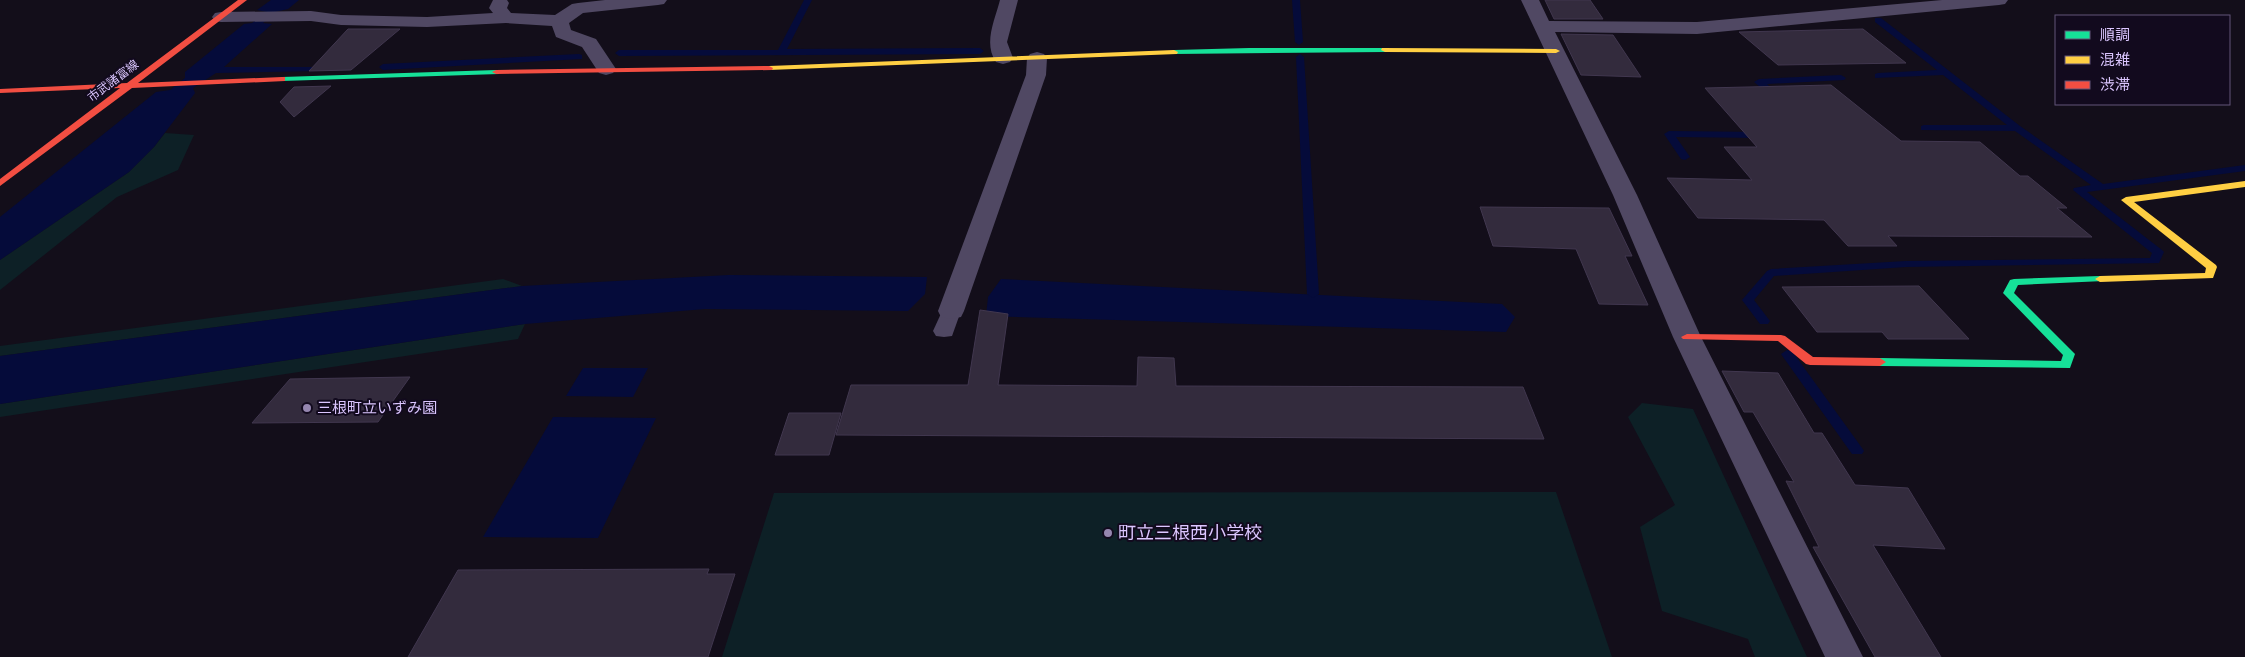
<svg xmlns="http://www.w3.org/2000/svg" width="2245" height="657" font-family="'Source Sans 3','Noto Sans JP',sans-serif">
<rect width="100%" height="100%" fill="#130e1a"/>
<path fill="#0d2026" d="M 165,133 L 194,135 L 178,170 L 117,197 L 0,290 L 0,260 L 129,172 L 154,147 Z
M 503,279 L 522,286 L 0,356 L 0,346 Z
M 525,324 L 518,339 L 0,417 L 0,404 Z
M 1642,403 L 1693,409 L 1807,657 L 1755,657 L 1748,639 L 1662,611 L 1640,527 L 1675,505 L 1628,417 Z
M 1556,492 L 1612,657 L 722,657 L 774,493 Z"/>
<path fill="#050b3a" d="M 271,0 L 299,0 L 288,9 L 275,12 L 263,23 L 272,24 L 224,67 L 322,67 L 320,71 L 216,73 L 193,88 L 195,93 L 154,147 L 129,172 L 0,260 L 0,217 L 156,92 L 170,90 L 185,78 L 185,72 L 244,24 L 252,23 L 267,12 L 257,10 Z
M 729,275 L 927,277 L 925,294 L 908,311 L 705,309 L 525,324 L 0,404 L 0,356 L 522,286 Z
M 1001,279 L 1502,304 L 1515,317 L 1506,332 L 986,316 L 988,297 Z
M 583,368 L 648,368 L 633,397 L 566,396 Z
M 553,417 L 656,418 L 598,538 L 483,537 Z"/>
<g fill="none" stroke-linecap="round" stroke-linejoin="round">
<path fill="#050b3a" fill-rule="evenodd" d="M 804,0 L 812,0 L 787,49 L 980,48 L 984,51 L 980,54 L 619,56 L 615,53 L 619,50 L 778,50 Z
M 1292,0 L 1300,0 L 1303,42 L 1299,45 L 1295,42 Z
M 1875,18 L 1881,18 L 2020,126 L 2103,184 L 2245,165 L 2245,171 L 2087,192 L 2162,250 L 2164,252 L 2159,263 L 1906,267 L 1774,276 L 1754,300 L 1770,321 L 1768,324 L 1760,324 L 1742,300 L 1767,271 L 1771,269 L 1906,261 L 2150,258 L 2152,253 L 2073,190 L 2074,188 L 2091,185 L 2015,131 L 1921,130 L 1921,126 L 1924,125 L 2007,125 L 1943,75 L 1875,78 L 1875,74 L 1878,73 L 1937,70 L 1875,22 Z
M 579,54 L 582,55 L 582,59 L 383,70 L 379,67 L 383,64 Z
M 1300,54 L 1304,57 L 1319,294 L 1313,298 L 1307,294 L 1296,57 Z
M 1841,75 L 1846,78 L 1844,80 L 1767,84 L 1781,97 L 1776,100 L 1754,82 L 1759,79 Z
M 1669,131 L 1763,132 L 1768,135 L 1763,138 L 1676,137 L 1690,157 L 1685,160 L 1681,159 L 1664,134 Z
M 1787,350 L 1792,351 L 1862,448 L 1864,451 L 1862,454 L 1852,454 L 1781,354 Z"/>
</g>
<path fill="#332b3d" stroke="#41374f" d="M 1545,0 L 1590,0 L 1603,19 L 1554,19 Z
M 348,29 L 400,29 L 351,70 L 309,71 Z
M 1863,29 L 1906,63 L 1778,65 L 1739,32 Z
M 1561,34 L 1613,35 L 1641,77 L 1581,75 Z
M 1831,85 L 1901,141 L 1980,142 L 2020,176 L 2028,176 L 2067,208 L 2057,208 L 2092,237 L 1888,236 L 1897,246 L 1848,246 L 1824,220 L 1698,218 L 1667,178 L 1752,180 L 1724,147 L 1757,147 L 1705,88 Z
M 331,86 L 294,117 L 280,102 L 294,87 Z
M 1480,207 L 1609,208 L 1632,256 L 1625,256 L 1648,305 L 1599,304 L 1576,249 L 1493,246 Z
M 1919,286 L 1969,339 L 1888,339 L 1882,332 L 1817,332 L 1782,287 Z
M 980,310 L 1008,314 L 998,385 L 1137,386 L 1138,357 L 1174,358 L 1176,386 L 1523,387 L 1544,439 L 836,435 L 851,385 L 968,385 Z
M 1722,371 L 1778,373 L 1814,433 L 1822,433 L 1855,485 L 1908,488 L 1945,549 L 1873,545 L 1941,657 L 1875,657 L 1813,547 L 1819,547 L 1786,481 L 1794,482 L 1753,412 L 1744,412 Z
M 410,377 L 378,422 L 252,423 L 290,379 Z
M 789,413 L 841,413 L 829,455 L 775,455 Z
M 709,569 L 707,574 L 735,574 L 708,657 L 408,657 L 458,570 Z"/>
<g fill="none" stroke-linecap="round" stroke-linejoin="round">
<path fill="#504863" fill-rule="evenodd" d="M 951,305 L 958,307 L 961,311 L 952,336 L 944,337 L 936,336 L 933,331 L 944,307 Z"/>
<path fill="#504863" fill-rule="evenodd" d="M 493,0 L 507,0 L 509,3 L 507,8 L 511,13 L 555,15 L 572,4 L 578,3 L 605,0 L 667,0 L 664,4 L 658,5 L 583,13 L 569,23 L 571,30 L 596,39 L 616,69 L 613,73 L 606,75 L 599,73 L 582,47 L 556,37 L 552,26 L 506,23 L 427,27 L 341,25 L 311,21 L 221,22 L 215,21 L 212,17 L 215,13 L 221,12 L 311,11 L 341,15 L 427,17 L 493,13 L 489,8 Z
M 1000,0 L 1018,0 L 1007,42 L 1013,58 L 1010,62 L 1003,64 L 996,62 C 983,43 995,20 1000,0 Z
M 1521,0 L 1539,0 L 1549,21 L 1697,22 L 1942,0 L 2008,0 L 2005,4 L 1999,5 L 1697,34 L 1555,32 L 1637,195 L 1701,337 L 1863,657 L 1825,657 L 1673,337 L 1613,195 Z
M 1037,52 L 1044,54 L 1047,58 L 1046,75 L 964,311 L 961,317 L 951,319 L 941,317 L 938,311 L 1026,75 L 1027,58 L 1030,54 Z"/>
<path fill="#16e098" fill-rule="evenodd" d="M 1249,48 L 1385,48 L 1389,50 L 1385,52 L 1174,54 L 1170,52 L 1174,50 Z
M 496,70 L 499,70 L 499,74 L 282,81 L 278,79 L 282,77 Z
M 2100,276 L 2105,279 L 2104,281 L 2018,285 L 2014,293 L 2075,354 L 2070,368 L 1880,366 L 1874,362 L 1880,358 L 2061,361 L 2063,355 L 2003,293 L 2010,280 L 2014,279 Z"/>
<path fill="#ffcf43" fill-rule="evenodd" d="M 1382,48 L 1556,49 L 1560,51 L 1556,53 L 1385,52 L 1381,50 Z
M 1174,50 L 1178,52 L 1177,54 L 769,70 L 765,68 L 769,66 Z
M 2245,181 L 2245,187 L 2134,202 L 2216,265 L 2217,267 L 2213,278 L 2100,282 L 2095,279 L 2100,276 L 2205,273 L 2206,268 L 2121,200 L 2126,197 Z"/>
<path fill="#f24e42" fill-rule="evenodd" d="M 238,0 L 247,0 L 138,83 L 282,77 L 285,77 L 285,81 L 132,88 L 0,186 L 0,179 L 120,88 L 0,93 L 0,89 L 127,83 Z
M 769,66 L 773,68 L 772,70 L 496,74 L 492,72 L 496,70 Z
M 1687,334 L 1781,335 L 1785,336 L 1813,357 L 1880,358 L 1886,362 L 1880,366 L 1810,365 L 1806,364 L 1778,341 L 1683,339 L 1681,337 Z"/>
</g>
<g fill="#9586af" stroke="#120a1e" stroke-width="2">
<circle cx="307" cy="408" r="5"/>
<circle cx="1108" cy="533" r="5"/>
</g>
<g text-anchor="middle" stroke-width="4" stroke-linejoin="round" paint-order="stroke">
<g font-size="12" fill="#dbc6ff" stroke="#120a1e">
<text transform="translate(113 81) rotate(-37)" y="4">市武諸富線</text>
</g>
<g font-size="15" fill="#dbc6ff" stroke="#120a1e" text-anchor="start">
<text x="317" y="413">三根町立いずみ園</text>
</g>
<g font-size="18" fill="#dbc6ff" stroke="#120a1e" text-anchor="start">
<text x="1118" y="539">町立三根西小学校</text>
</g>
</g>
<rect x="2055" y="15" width="175" height="90" fill="#120a1e" stroke="#625578"/>
<rect x="2065" y="31" width="25" height="8" fill="#16e098" stroke="#625578"/>
<text x="2100" y="40" font-size="15" fill="#dbc6ff">順調</text>
<rect x="2065" y="56" width="25" height="8" fill="#ffcf43" stroke="#625578"/>
<text x="2100" y="65" font-size="15" fill="#dbc6ff">混雑</text>
<rect x="2065" y="81" width="25" height="8" fill="#f24e42" stroke="#625578"/>
<text x="2100" y="90" font-size="15" fill="#dbc6ff">渋滞</text>
</svg>
